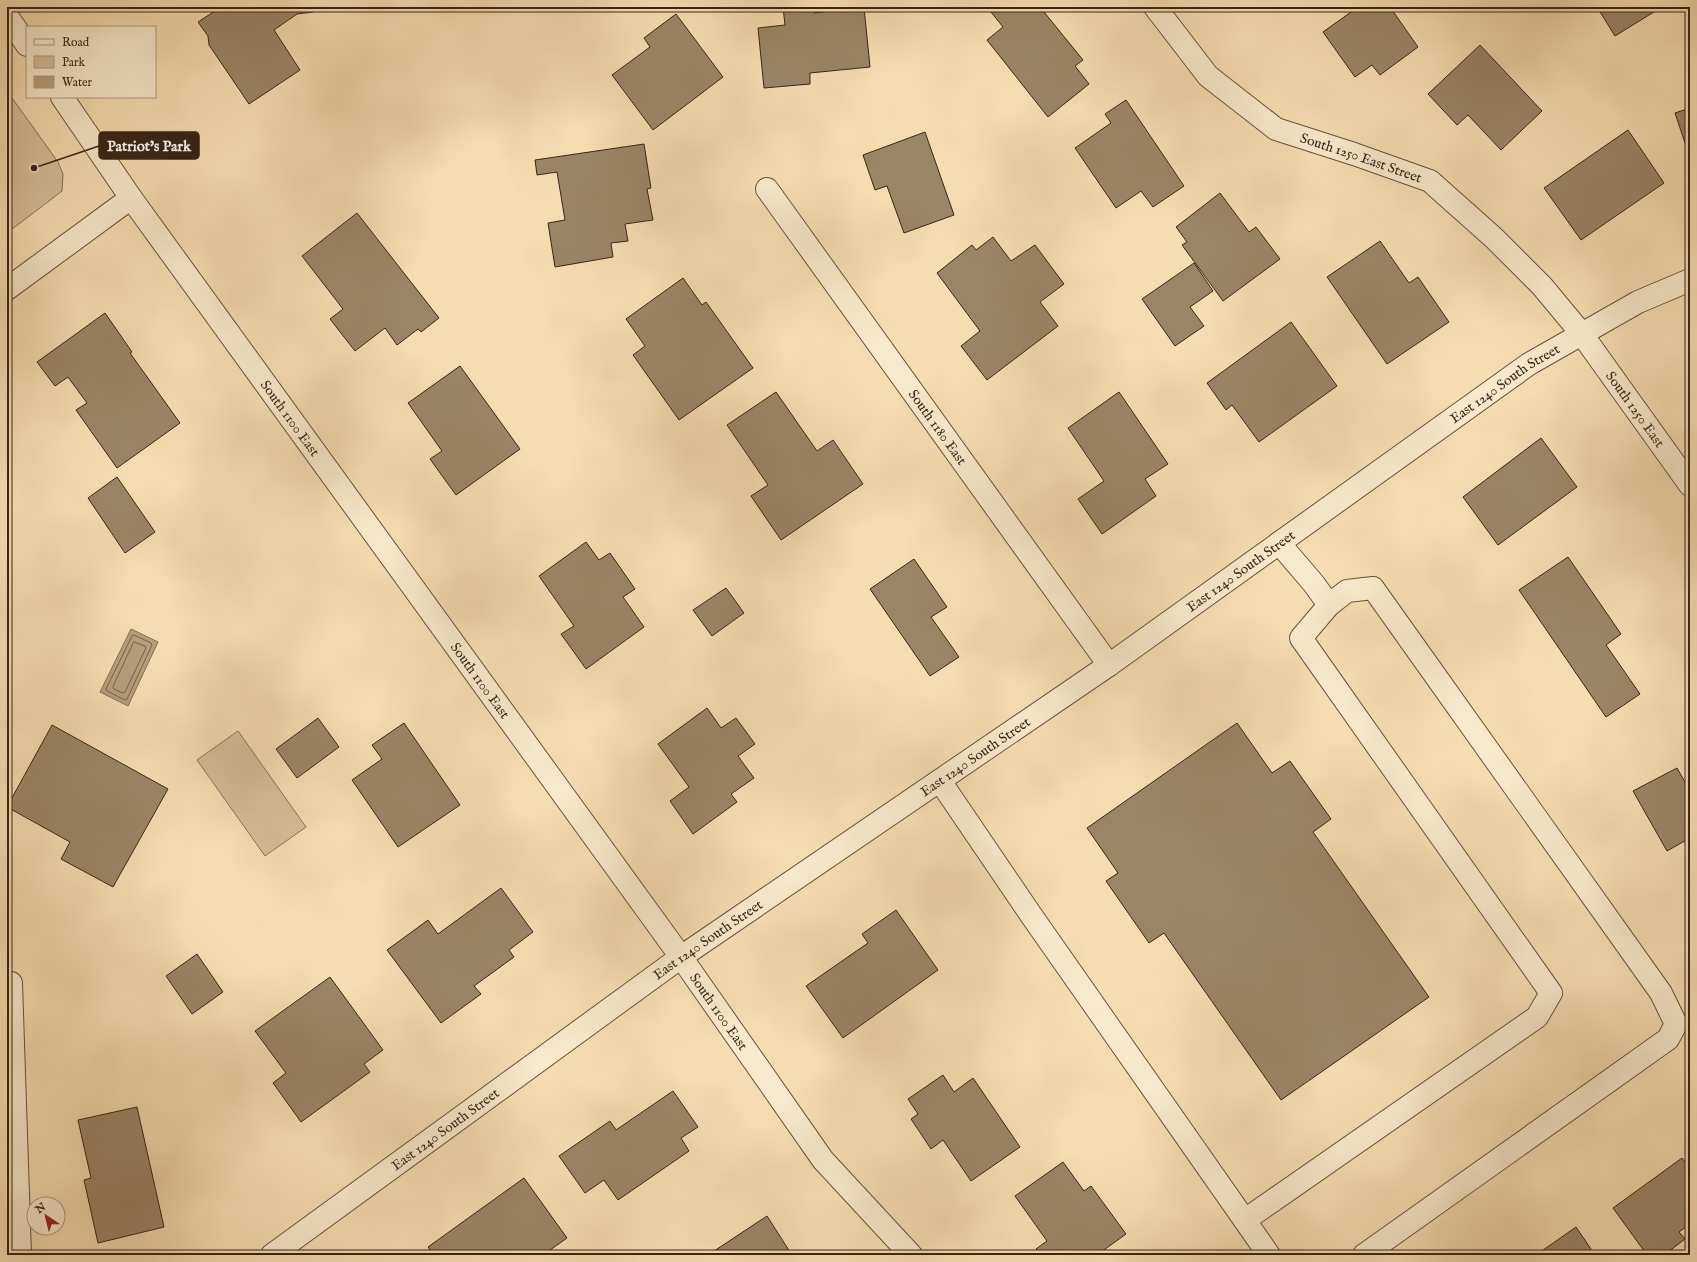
<svg xmlns="http://www.w3.org/2000/svg" width="1697" height="1262" font-family="'IM FELL English',serif">
<rect width="100%" height="100%" fill="#f6ddb1"/>
<filter id="stains"><feTurbulence type="fractalNoise" baseFrequency=".005" numOctaves="4"/><feColorMatrix values="0 0 0 0 .2 0 0 0 0 .09 0 0 0 0 .02 0 0 0 .5 -.17"/></filter>
<radialGradient id="worn" r=".72"><stop offset=".6" stop-color="#630" stop-opacity="0"/><stop offset="1" stop-color="#630" stop-opacity=".3"/></radialGradient>
<path fill="#d6be97" stroke="#877257" d="M 7,91 L 58,162 L 63,174 L 62,191 L 7,233 Z
M 238,731 L 306,827 L 265,856 L 197,760 Z"/>
<path fill="#b59e7d" stroke="#836e54" d="M 131,629 L 158,642 L 128,706 L 100,692 Z"/>
<g fill="none" stroke-linecap="round" stroke-linejoin="round">
<path stroke="#76624a" stroke-width="1" d="M 134,635 L 151,643 L 152,645 L 127,699 L 125,700 L 107,691 L 106,689 L 132,636 Z
M 134,642 L 145,646 L 146,648 L 125,692 L 122,693 L 114,689 L 113,687 Z"/>
</g>
<path fill="#9b8567" stroke="#382517" d="M 221,7 L 312,7 L 313,12 L 297,14 L 274,30 L 300,70 L 249,104 L 209,45 L 208,36 L 198,22 Z
M 783,7 L 813,7 L 814,13 L 830,11 L 830,7 L 864,7 L 870,67 L 810,73 L 810,84 L 764,88 L 758,28 L 785,25 Z
M 998,7 L 1040,7 L 1083,60 L 1075,66 L 1089,84 L 1048,117 L 987,40 L 1003,27 L 991,12 Z
M 1358,7 L 1390,7 L 1418,47 L 1380,75 L 1372,65 L 1355,77 L 1323,32 Z
M 1597,7 L 1662,7 L 1615,36 Z
M 676,14 L 723,77 L 653,130 L 612,75 L 650,47 L 644,38 Z
M 1480,45 L 1542,111 L 1501,150 L 1468,115 L 1457,125 L 1428,94 Z
M 1126,100 L 1184,186 L 1153,207 L 1141,191 L 1116,208 L 1075,148 L 1111,123 L 1105,114 Z
M 1690,108 L 1690,158 L 1675,113 Z
M 1628,130 L 1664,183 L 1581,240 L 1544,188 Z
M 925,132 L 954,215 L 904,233 L 887,186 L 875,190 L 863,155 Z
M 644,144 L 651,188 L 647,189 L 653,220 L 625,224 L 628,241 L 611,243 L 613,257 L 555,267 L 548,223 L 565,220 L 557,172 L 537,175 L 535,160 Z
M 1220,193 L 1249,232 L 1256,227 L 1280,259 L 1223,301 L 1182,245 L 1187,242 L 1176,227 Z
M 357,213 L 439,318 L 421,332 L 418,329 L 397,345 L 385,328 L 355,351 L 330,319 L 343,309 L 302,256 Z
M 993,237 L 1011,261 L 1035,245 L 1064,284 L 1040,302 L 1058,326 L 987,380 L 961,346 L 980,331 L 937,273 L 972,245 L 976,250 Z
M 1380,241 L 1409,283 L 1418,277 L 1449,322 L 1387,364 L 1327,277 Z
M 1194,263 L 1213,291 L 1190,307 L 1204,326 L 1175,346 L 1142,299 Z
M 683,278 L 702,305 L 706,302 L 753,368 L 679,420 L 633,355 L 645,346 L 626,319 Z
M 105,313 L 132,352 L 130,353 L 180,423 L 117,468 L 76,410 L 87,403 L 68,377 L 55,386 L 37,362 Z
M 1291,322 L 1337,386 L 1259,442 L 1232,405 L 1226,410 L 1207,383 Z
M 460,366 L 520,449 L 456,495 L 430,459 L 442,451 L 408,403 Z
M 776,392 L 817,451 L 833,440 L 863,484 L 781,540 L 751,496 L 768,485 L 727,425 Z
M 1119,392 L 1168,464 L 1145,479 L 1156,496 L 1102,534 L 1078,499 L 1104,481 L 1068,428 Z
M 1541,438 L 1577,487 L 1498,545 L 1463,497 Z
M 117,477 L 155,532 L 125,553 L 88,498 Z
M 586,542 L 599,560 L 610,553 L 635,589 L 623,597 L 644,627 L 586,669 L 561,634 L 574,626 L 539,576 Z
M 1568,557 L 1621,634 L 1606,645 L 1640,694 L 1606,717 L 1519,590 Z
M 914,559 L 947,607 L 931,617 L 959,657 L 930,676 L 870,589 Z
M 726,588 L 744,613 L 712,636 L 693,610 Z
M 707,708 L 721,728 L 736,718 L 755,744 L 738,756 L 754,778 L 731,794 L 737,802 L 693,834 L 670,801 L 689,787 L 658,744 Z
M 318,718 L 339,747 L 297,778 L 276,749 Z
M 404,723 L 460,805 L 398,847 L 352,780 L 382,759 L 372,745 Z
M 1237,723 L 1272,773 L 1290,761 L 1331,819 L 1313,832 L 1429,997 L 1281,1100 L 1164,933 L 1149,943 L 1106,881 L 1118,873 L 1087,828 Z
M 52,725 L 168,789 L 113,887 L 61,859 L 70,842 L 7,807 Z
M 1677,768 L 1685,782 L 1690,779 L 1690,838 L 1667,851 L 1633,791 Z
M 501,888 L 533,932 L 509,950 L 514,957 L 474,986 L 481,994 L 441,1023 L 387,950 L 428,920 L 438,934 Z
M 896,910 L 938,970 L 843,1038 L 806,986 L 868,943 L 862,934 Z
M 197,954 L 223,992 L 192,1014 L 166,976 Z
M 330,977 L 383,1050 L 364,1064 L 370,1072 L 301,1122 L 273,1083 L 286,1073 L 255,1031 Z
M 943,1075 L 954,1092 L 973,1078 L 1020,1147 L 971,1181 L 943,1140 L 931,1149 L 911,1119 L 918,1114 L 908,1099 Z
M 673,1091 L 698,1127 L 681,1138 L 689,1151 L 618,1200 L 604,1180 L 585,1193 L 559,1156 L 610,1121 L 616,1130 Z
M 137,1107 L 164,1227 L 98,1243 L 84,1180 L 91,1178 L 78,1120 Z
M 1682,1158 L 1690,1169 L 1690,1224 L 1679,1232 L 1685,1239 L 1664,1255 L 1647,1255 L 1613,1208 Z
M 1063,1162 L 1084,1191 L 1091,1186 L 1126,1234 L 1097,1255 L 1040,1255 L 1036,1249 L 1047,1241 L 1015,1196 Z
M 524,1178 L 567,1238 L 543,1255 L 434,1255 L 428,1247 Z
M 767,1216 L 792,1255 L 708,1255 Z
M 1576,1227 L 1595,1255 L 1536,1255 Z"/>
<g fill="none" stroke-linecap="round" stroke-linejoin="round">
<g stroke="#68533e" stroke-width="24">
<g id="minor">
<path id="s1" d="M 1155,7 L 1208,76 L 1276,129 L 1354,154 L 1430,181 L 1494,238 L 1542,286 L 1581,333 L 1690,485"/>
<path d="M 7,16 L 27,45"/>
<path id="s2" d="M 62,97 L 131,198 L 681,957 L 823,1160 L 911,1255"/>
<path id="s3" d="M 767,189 L 1109,665"/>
<path d="M 7,289 L 131,198"/>
<path d="M 1279,543 L 1314,584 L 1329,605 L 1347,591 L 1373,588 L 1661,993 L 1676,1024 L 1668,1039 L 1364,1255"/>
<path d="M 940,781 L 1031,915 L 1269,1255"/>
<path d="M 11,983 L 20,1255"/>
<path d="M 1245,1220 L 1537,1017 L 1551,993 L 1301,638 L 1329,605"/>
<path id="s4" d="M 272,1255 L 681,957 L 1109,665 L 1529,364 L 1638,302 L 1690,280"/>
</g>
</g>
<use href="#minor" stroke="#f9e9cc" stroke-width="22"/>
</g>
<g text-anchor="middle" stroke-width="3" stroke-linejoin="round" paint-order="stroke">
<g font-size="14" fill="#382517" stroke="#f9e9cc">
<text dy="5" stroke="none"><textPath href="#s1" startOffset="263">South 1250 East Street</textPath></text>
<text dy="5" stroke="none"><textPath href="#s4" startOffset="1510">East 1240 South Street</textPath></text>
<text dy="5" stroke="none"><textPath href="#s1" startOffset="644">South 1250 East</textPath></text>
<text dy="5" stroke="none"><textPath href="#s2" startOffset="394">South 1100 East</textPath></text>
<text dy="5" stroke="none"><textPath href="#s3" startOffset="293">South 1180 East</textPath></text>
<text dy="5" stroke="none"><textPath href="#s4" startOffset="1186">East 1240 South Street</textPath></text>
<text dy="5" stroke="none"><textPath href="#s2" startOffset="718">South 1100 East</textPath></text>
<text dy="5" stroke="none"><textPath href="#s4" startOffset="862">East 1240 South Street</textPath></text>
<text dy="5" stroke="none"><textPath href="#s4" startOffset="538">East 1240 South Street</textPath></text>
<text dy="5" stroke="none"><textPath href="#s2" startOffset="1126">South 1100 East</textPath></text>
<text dy="5" stroke="none"><textPath href="#s4" startOffset="214">East 1240 South Street</textPath></text>
</g>
</g>
<path fill="none" stroke="#382517" stroke-width="1.5" d="M34 168L99 146"/>
<circle fill="#382517" stroke="#f9e9cc" stroke-width="1.5" cx="34" cy="168" r="4"/>
<rect fill="#382517" stroke="#382517" stroke-width="1.5" x="99" y="132" width="100" height="27" rx="4"/>
<g font-size="15" text-anchor="middle" font-weight="bold" fill="#fff">
<text x="149" y="151">Patriot's Park</text>
</g>
<rect width="1697" height="1262" fill="none" stroke="#f6ddb1" stroke-width="24"/>
<rect x="8" y="8" width="1681" height="1246" fill="none" stroke="#382517" stroke-width="2"/>
<rect x="12" y="12" width="1673" height="1238" fill="none" stroke="#382517"/>
<rect x="26" y="26" width="130" height="72" fill="#f9e9cc" stroke="#ac9b84"/>
<rect x="34" y="39" width="20" height="6" fill="#f9e9cc" stroke="#ac9b84"/>
<text x="62" y="46" font-size="12" fill="#382517">Road</text>
<rect x="34" y="56" width="20" height="12" fill="#d6be97" stroke="#ac9b84"/>
<text x="62" y="66" font-size="12" fill="#382517">Park</text>
<rect x="34" y="76" width="20" height="12" fill="#b59e7d" stroke="#ac9b84"/>
<text x="62" y="86" font-size="12" fill="#382517">Water</text>
<g transform="translate(46 1216) rotate(325)"><circle r="19" fill="#f9e9cc" stroke="#ac9b84"/>
<path d="M0-3L7 15L0 10L-7 15Z" fill="#8f2418"/>
<text y="-6" font-size="11" font-weight="bold" text-anchor="middle" fill="#382517">N</text>
</g>
<rect width="100%" height="100%" filter="url(#stains)"/>
<rect width="100%" height="100%" fill="url(#worn)"/>
</svg>
